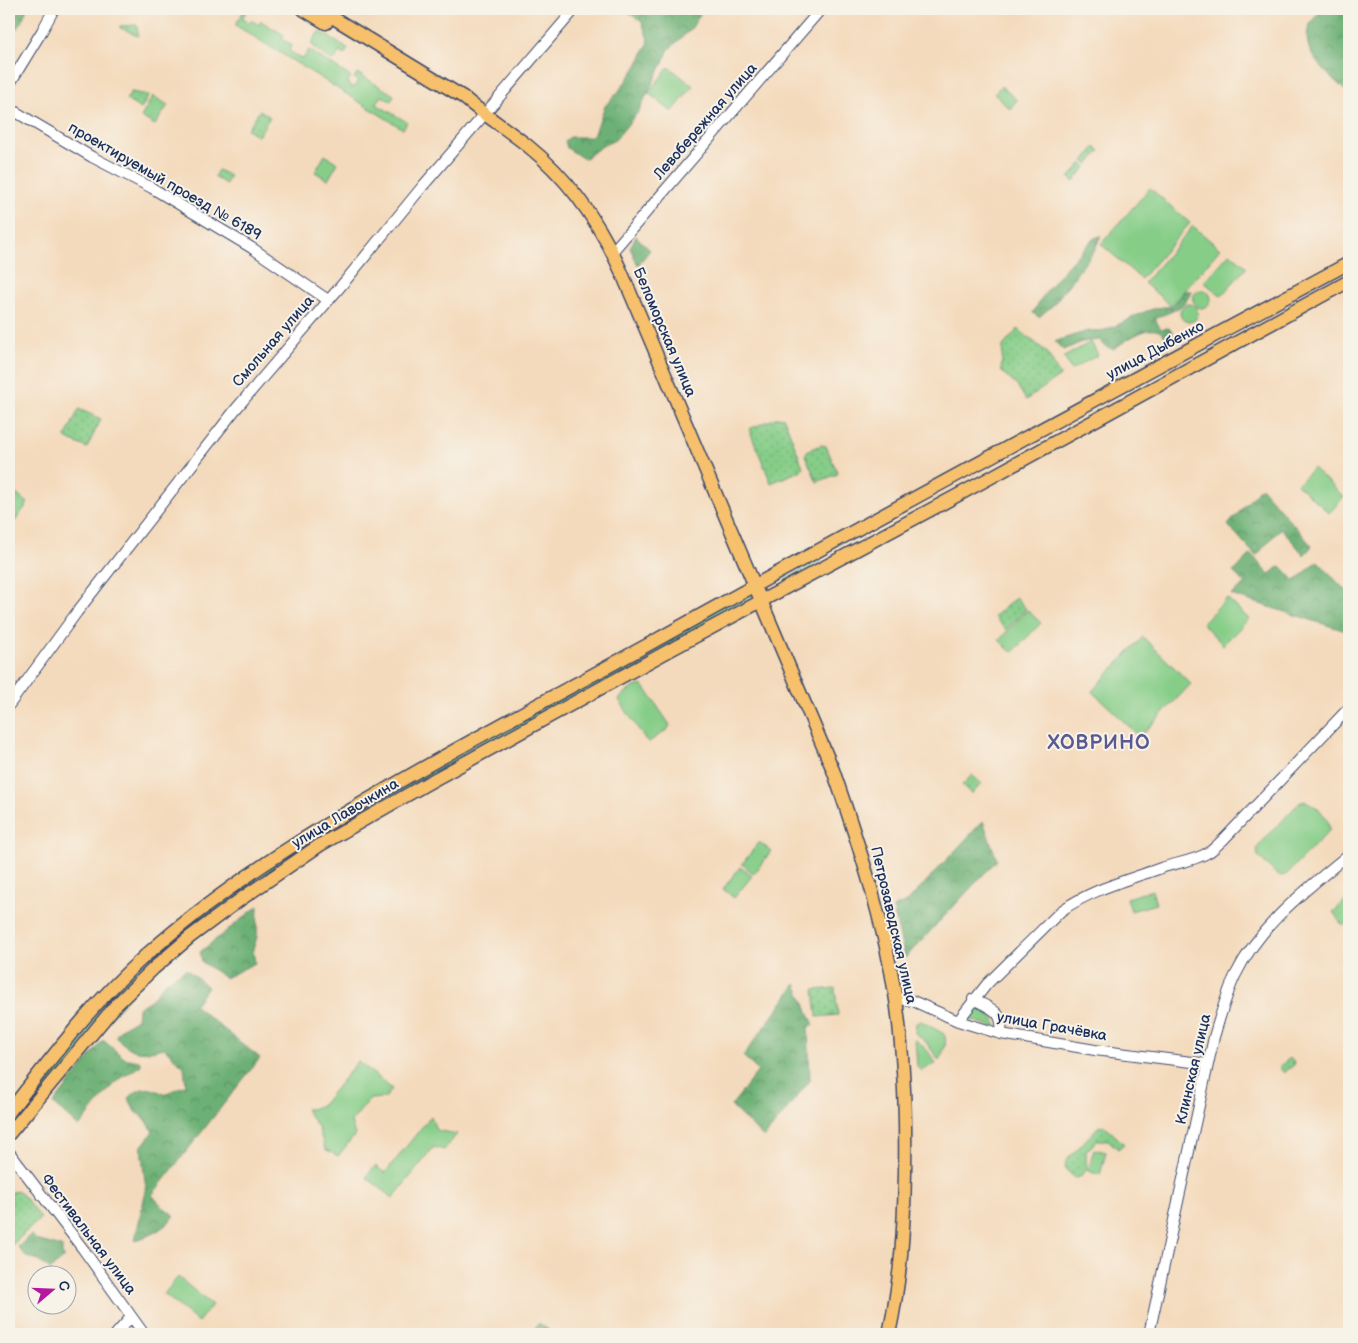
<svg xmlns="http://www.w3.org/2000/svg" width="1358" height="1343" font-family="'Balsamiq Sans',sans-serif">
<defs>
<pattern id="forest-crowns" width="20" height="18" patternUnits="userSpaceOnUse" patternTransform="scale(1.25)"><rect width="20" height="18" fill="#6cb074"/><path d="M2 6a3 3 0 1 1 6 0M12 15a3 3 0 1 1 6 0" fill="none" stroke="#589062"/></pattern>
<pattern id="park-dots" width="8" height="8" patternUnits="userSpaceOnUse" patternTransform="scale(1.25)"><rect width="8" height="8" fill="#86cd88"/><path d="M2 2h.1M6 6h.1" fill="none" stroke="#73b078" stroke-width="1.8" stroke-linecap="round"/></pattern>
</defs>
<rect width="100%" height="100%" fill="#f7f3e8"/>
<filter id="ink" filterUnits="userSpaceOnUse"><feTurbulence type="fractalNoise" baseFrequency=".02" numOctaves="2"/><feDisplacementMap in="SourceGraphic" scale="10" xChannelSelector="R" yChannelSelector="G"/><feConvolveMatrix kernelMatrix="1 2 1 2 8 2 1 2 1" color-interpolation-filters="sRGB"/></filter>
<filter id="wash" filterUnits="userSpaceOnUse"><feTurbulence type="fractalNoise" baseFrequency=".0096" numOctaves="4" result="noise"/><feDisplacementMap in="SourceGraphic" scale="20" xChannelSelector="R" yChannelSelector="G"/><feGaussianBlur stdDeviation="1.12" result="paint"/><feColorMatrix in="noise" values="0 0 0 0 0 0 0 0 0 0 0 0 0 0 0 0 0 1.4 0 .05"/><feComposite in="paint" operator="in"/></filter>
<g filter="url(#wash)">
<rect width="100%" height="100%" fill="#f4dabc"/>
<path fill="#86cd88" stroke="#507e73" d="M 245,9 L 248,9 L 242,19 L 249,22 L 251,20 L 259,25 L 261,21 L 284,35 L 282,39 L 292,45 L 289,51 L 303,59 L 309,50 L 351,77 L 347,83 L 353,88 L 358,81 L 354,78 L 357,73 L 394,95 L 391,101 L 382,96 L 376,104 L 407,122 L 403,129 L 235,25 Z
M 319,31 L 348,49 L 344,55 L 339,52 L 334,61 L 319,52 L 311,44 Z
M 669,67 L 693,86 L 672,112 L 648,93 Z
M 1001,86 L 1017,100 L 1010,109 L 994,94 Z
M 153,96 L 168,105 L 155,125 L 141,117 Z
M 325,155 L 338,163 L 328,180 L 315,172 Z
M 1150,188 L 1190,223 L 1141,279 L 1101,244 Z
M 1193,226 L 1220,249 L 1171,306 L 1144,283 Z
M 1230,253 L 1247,267 L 1221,296 L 1204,282 Z
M1193 299a9 9 0 1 1 18 0a9 9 0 1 1-18 0Z
M1180 313a9 9 0 1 1 18 0a9 9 0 1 1-18 0Z
M 1091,342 L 1098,355 L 1071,370 L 1064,357 Z
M 1313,468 L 1344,497 L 1329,513 L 1297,484 Z
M 9,489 L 28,503 L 9,530 Z
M 819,560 L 820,563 L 786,583 L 784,579 Z
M 754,585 L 761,601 L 336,835 L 154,968 L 9,1134 L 9,1112 L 107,992 L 259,868 Z
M 1227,598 L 1249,619 L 1223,645 L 1202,623 Z
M 1027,610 L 1041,623 L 1012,653 L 999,640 Z
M 1143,637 L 1191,684 L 1140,737 L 1092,691 Z
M 641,685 L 645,688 L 670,725 L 668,729 L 649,742 L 645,739 L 619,700 C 623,694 633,686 641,685 Z
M 1305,801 C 1316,805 1331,818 1329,831 L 1287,874 L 1282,876 L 1276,874 L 1258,856 L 1257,849 L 1260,844 L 1299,803 Z
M 759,842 L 771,851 L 754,874 L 742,864 Z
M 740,867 L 752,876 L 734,898 L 723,889 Z
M 1152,890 L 1156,904 L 1131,911 L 1127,898 Z
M 1349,898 L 1349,921 L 1343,926 L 1333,912 Z
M 976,1006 C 987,1012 994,1015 997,1028 L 968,1019 Z
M 921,1021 L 944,1034 C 948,1043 943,1052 939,1060 L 925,1041 L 915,1033 L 916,1023 Z
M 915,1039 L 927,1050 L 936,1063 L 921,1071 L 917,1066 Z
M 358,1061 L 392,1089 L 385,1098 L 370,1099 L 351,1122 L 355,1135 L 338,1156 L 325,1149 L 318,1127 L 305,1109 L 312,1109 L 323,1104 Z
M 431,1116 L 436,1130 L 457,1134 L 444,1150 L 434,1147 L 393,1198 L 366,1177 L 375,1166 L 385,1173 Z
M 1094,1149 L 1106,1152 L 1100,1175 L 1088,1171 Z
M 178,1277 L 212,1305 L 198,1322 L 164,1294 Z"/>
<path fill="url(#forest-crowns)" stroke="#447069" d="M 9,9 L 27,9 L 19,27 L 16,29 L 9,28 Z
M 624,9 L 641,9 L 653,13 L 661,9 L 703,9 L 691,29 L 669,49 L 663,63 L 638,112 L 615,140 L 602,146 L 584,159 L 567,148 L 565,141 L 570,137 L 590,137 L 595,132 L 605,106 L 619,91 L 636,67 L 649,42 L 642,22 Z
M 1322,9 L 1349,9 L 1349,94 C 1331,76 1297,53 1310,24 C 1313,19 1318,14 1322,9 Z
M 636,236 L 650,250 L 638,265 L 630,248 Z
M 1101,236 L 1094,251 L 1053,305 L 1039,317 L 1033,313 C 1048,284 1072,261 1094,238 Z
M 1185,291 L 1191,291 C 1187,307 1170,313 1156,317 L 1156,321 L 1161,329 L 1169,328 L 1176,338 L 1176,341 L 1173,344 L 1170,343 C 1168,340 1165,336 1162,333 C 1149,322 1125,342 1113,349 L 1106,347 L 1099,340 L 1082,342 L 1063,350 L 1055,342 C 1058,340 1084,332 1089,331 C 1094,330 1100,331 1105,330 C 1127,323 1147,305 1172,307 Z
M 1261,487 L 1312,546 L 1304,555 L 1281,528 L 1256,556 L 1228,525 Z
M 1251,554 L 1269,574 L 1281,566 L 1295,581 L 1318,561 L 1340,585 L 1349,592 L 1349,632 L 1231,595 L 1246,584 L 1233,572 Z
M 983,821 L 997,860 L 905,958 L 893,908 L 908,901 Z
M 258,906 L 257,937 L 253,949 L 255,963 L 225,978 L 202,962 L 200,952 Z
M 186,969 L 208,987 L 194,1005 L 260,1058 L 152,1195 L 163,1207 L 175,1216 C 163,1229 151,1236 135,1240 L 146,1190 L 141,1147 L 153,1132 L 147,1121 L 134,1110 L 129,1098 C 141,1086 149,1086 164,1094 L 186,1085 L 184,1067 L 164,1048 C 139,1054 135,1054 115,1037 L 122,1028 L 137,1019 L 138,1008 L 152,999 L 164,983 Z
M 796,984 L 814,1025 L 808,1027 L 810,1080 L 764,1138 L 731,1106 L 758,1071 L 743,1056 Z
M 103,1040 L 124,1058 L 139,1061 L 141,1065 L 120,1079 L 106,1093 L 79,1127 L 53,1104 Z
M 31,1234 L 36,1240 L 62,1247 L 62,1254 L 65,1257 L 50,1270 L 36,1259 L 26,1257 L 18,1247 Z
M 539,1323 L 554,1334 L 530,1334 Z"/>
<path fill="url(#park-dots)" stroke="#507e73" d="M 137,25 L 138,36 C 132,35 127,29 120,28 L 120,26 Z
M 131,92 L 149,95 L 141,109 L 126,100 Z
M 260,110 L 270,117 L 258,136 L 247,129 Z
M 1095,147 L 1100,151 L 1088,164 L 1084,161 Z
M 1082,163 L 1086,167 L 1073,182 L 1069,178 Z
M 218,170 L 230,176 L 226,184 L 214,177 Z
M 1018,329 L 1047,352 L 1060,376 L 1026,400 L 1018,387 L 1001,371 L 1003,346 Z
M 79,409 L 101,419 L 87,448 L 65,438 Z
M 778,417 L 784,418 L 803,467 L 800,471 L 771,483 L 749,429 Z
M 821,445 L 826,446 L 838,474 L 817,482 L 805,455 L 808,450 Z
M 1016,597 L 1026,609 L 1006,630 L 994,617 Z
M 972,775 L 982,784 L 971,794 L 962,785 Z
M 835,988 L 838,1015 L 817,1017 L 814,990 Z
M 1290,1058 L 1295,1064 L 1284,1073 L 1279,1067 Z
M 1105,1126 L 1124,1144 L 1118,1149 L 1108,1140 L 1097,1140 L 1086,1152 L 1087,1170 L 1080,1177 L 1075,1178 L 1065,1169 L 1066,1161 L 1098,1127 Z
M 18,1190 L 41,1218 L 11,1246 L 13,1257 L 9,1263 L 9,1193 Z"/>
</g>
<g filter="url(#ink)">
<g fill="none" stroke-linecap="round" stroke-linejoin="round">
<g stroke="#3c496c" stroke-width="12">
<path id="minor" d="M 9,85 L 42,31 L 54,9
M 9,108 L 92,157 L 152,188 L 252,248 L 328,300
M 612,252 L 821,9
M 9,705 L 77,612 L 235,410 L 346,280 L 422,187 L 575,9
M 896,999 L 913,1001 L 958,1021 L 1001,1034 L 1095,1050 L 1208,1064
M 973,999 C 992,1009 1004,1011 1001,1034
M 958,1021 L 987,984 L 1061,911 C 1090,890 1127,880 1161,868 C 1176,863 1195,861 1209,852 C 1214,849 1218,844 1223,840 L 1349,708
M 9,1152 L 83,1249 L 144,1334
M 116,1334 L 131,1317
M 1149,1334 L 1214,1037 C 1220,1017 1226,995 1235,976 C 1260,924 1306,890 1349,854"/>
</g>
<g stroke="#3c496c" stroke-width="15">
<path id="major" d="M 303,9 L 326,23
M 319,9 L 463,97 C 484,115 507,129 528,146 C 569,179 600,224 621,271 L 833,770 C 859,845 884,921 896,1000 C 904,1057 906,1115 905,1173 C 904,1230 901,1278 889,1334
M 9,1112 C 52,1057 94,1001 146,955 C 220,889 305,836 390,787 C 476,737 564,691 651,643 C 882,514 1116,389 1349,263
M 9,1134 L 116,1005 L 154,968 L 190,937 L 241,899 L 320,845 L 428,783 L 672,649 L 986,480 L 1349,281"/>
</g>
<use href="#minor" stroke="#fff" stroke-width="10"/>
<use href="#major" stroke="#f7c06c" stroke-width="12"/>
</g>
</g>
<g text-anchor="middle" stroke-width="4" stroke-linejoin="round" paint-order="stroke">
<g font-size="15" fill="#1b2f5e" stroke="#f7f3e8">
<text transform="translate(705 121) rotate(-49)" y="5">Левобережная улица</text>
<text transform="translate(165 181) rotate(30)" y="5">проектируемый проезд № 6189</text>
<text transform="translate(665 332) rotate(67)" y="5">Беломорская улица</text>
<text transform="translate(273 341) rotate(-49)" y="5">Смольная улица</text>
<text transform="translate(1155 350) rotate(-28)" y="5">улица Дыбенко</text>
<text transform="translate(345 813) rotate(-31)" y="5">улица Лавочкина</text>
<text transform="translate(894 925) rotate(77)" y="5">Петрозаводская улица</text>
<text transform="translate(1052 1026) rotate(10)" y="5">улица Грачёвка</text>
<text transform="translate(1193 1069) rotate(-77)" y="5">Клинская улица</text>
<text transform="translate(89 1234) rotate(53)" y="5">Фестивальная улица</text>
</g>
<g font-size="20" font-weight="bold" letter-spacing="1" fill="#5a5991" stroke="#f7f3e8">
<text x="1099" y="749">ХОВРИНО</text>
</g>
</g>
<rect width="1358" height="1343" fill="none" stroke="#f7f3e8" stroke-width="30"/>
<g transform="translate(52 1290) rotate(71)"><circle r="24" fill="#f7f3e8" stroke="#9fa5b1"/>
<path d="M0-4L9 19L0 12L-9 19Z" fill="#b5179e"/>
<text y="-8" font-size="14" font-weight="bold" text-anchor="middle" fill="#1b2f5e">С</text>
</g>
</svg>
